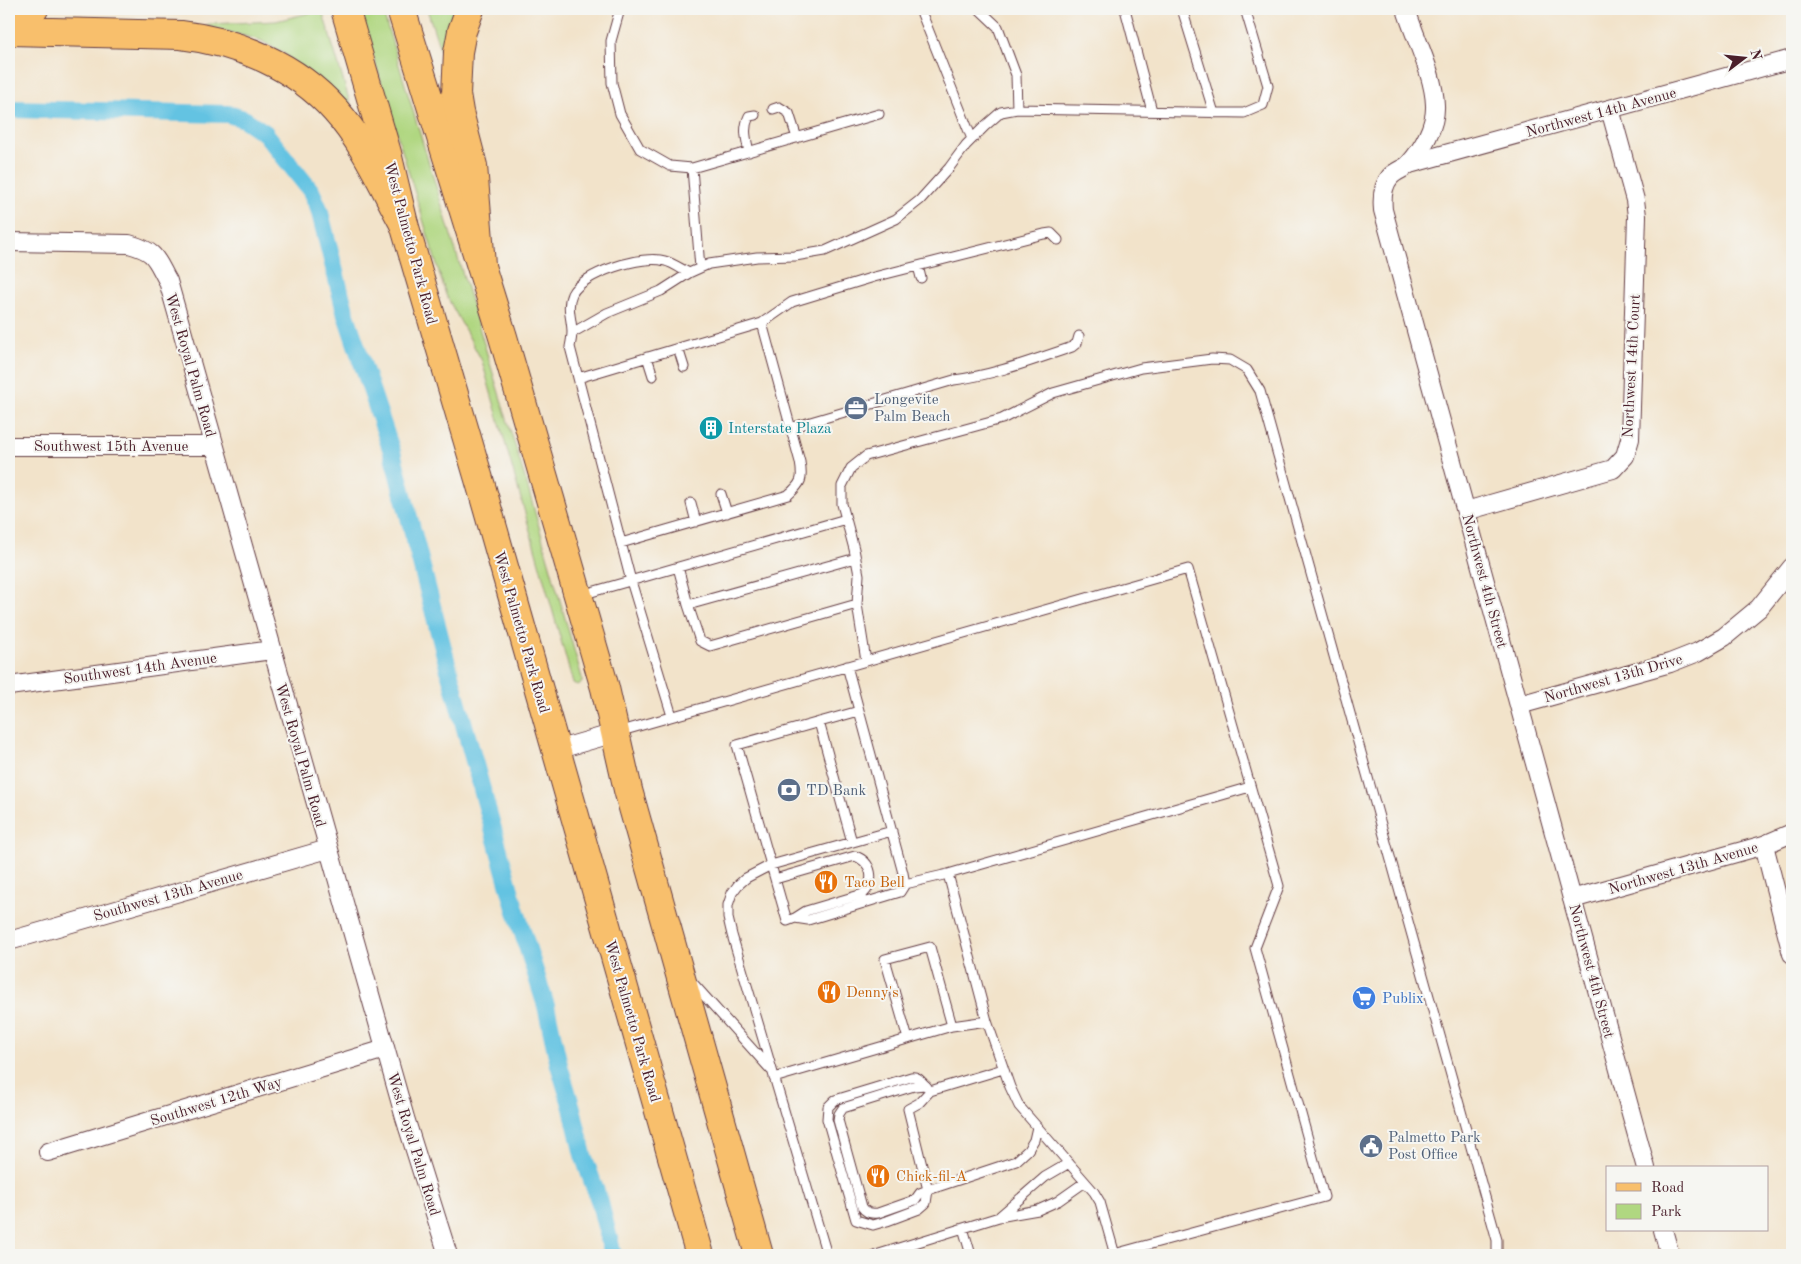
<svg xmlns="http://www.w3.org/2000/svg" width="1801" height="1264" font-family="'Old Standard TT',serif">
<rect width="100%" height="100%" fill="#f6f6f2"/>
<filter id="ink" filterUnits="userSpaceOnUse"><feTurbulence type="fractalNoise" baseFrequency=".02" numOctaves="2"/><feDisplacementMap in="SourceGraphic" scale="10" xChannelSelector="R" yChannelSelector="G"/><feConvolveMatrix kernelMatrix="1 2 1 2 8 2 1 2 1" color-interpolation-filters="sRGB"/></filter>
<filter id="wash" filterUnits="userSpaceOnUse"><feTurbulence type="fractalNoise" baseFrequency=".0096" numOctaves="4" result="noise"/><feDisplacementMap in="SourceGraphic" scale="20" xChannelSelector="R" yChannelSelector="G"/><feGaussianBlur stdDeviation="1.12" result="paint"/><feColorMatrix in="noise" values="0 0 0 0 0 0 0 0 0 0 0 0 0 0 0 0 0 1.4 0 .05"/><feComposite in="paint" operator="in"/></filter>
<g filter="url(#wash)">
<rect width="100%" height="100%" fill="#f2e3ca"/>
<path fill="#b0d781" stroke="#7d7b56" d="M 359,9 L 382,9 L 528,488 L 582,678 L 582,682 L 579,686 L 573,683 L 482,361 L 446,295 Z
M 427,9 L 457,9 L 445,65 Z
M 322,10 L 354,116 L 285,54 L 260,40 L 206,26 L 211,24 L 276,21 Z"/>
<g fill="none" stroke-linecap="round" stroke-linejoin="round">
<path stroke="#64c3e2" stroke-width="18" d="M 9,109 L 228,114 L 244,119 L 265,133 L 311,191 L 319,209 L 346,315 L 392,452 L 449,671 L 515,908 L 546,1006 L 559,1065 L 572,1108 L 583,1155 L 600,1203 L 613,1255"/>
</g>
</g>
<g filter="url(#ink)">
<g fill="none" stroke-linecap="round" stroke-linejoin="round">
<g stroke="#633c43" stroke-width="11">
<path id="service" d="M 620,9 L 611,41 L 612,83 L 620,114 L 640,149 L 670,166 L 692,168 L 879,114
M 920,9 L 972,139
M 979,9 L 998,27 L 1016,75 L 1017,109
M 1125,9 L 1152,111
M 1182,9 L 1214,113
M 773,109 L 779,107 L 789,113 L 797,138
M 749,152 C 746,138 743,129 749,116 L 755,115
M 692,168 L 700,268
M 918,266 L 921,278
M 762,323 L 792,302 L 874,277 L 1044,234 L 1051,233 L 1058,240
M 572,333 L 607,313 L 661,291 L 689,273 L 709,264 L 757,257 L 795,256 L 825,251 L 896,219 L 920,200 L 949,168 L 966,145 L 985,126 L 1001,112 L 1017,109 L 1244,113 L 1263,105 L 1268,86 L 1245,9
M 678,348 L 684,367
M 647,357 L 653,376
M 578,378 L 762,323 L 800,462 C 803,479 802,483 788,495 L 621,543
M 790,428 L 954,380 C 994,375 1033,360 1072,347 L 1077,343 L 1079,336
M 721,494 L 727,513
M 691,503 L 696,522
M 856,558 L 688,605 L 700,641 L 710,646 L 857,604
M 678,567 L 688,605
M 581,595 L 846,519
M 866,661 L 857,604 L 859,575 L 854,549 L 842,504 L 842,486 L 851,468 L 866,456 L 1002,419 L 1053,393 L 1141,368 L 1212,359 L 1230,360 L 1247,370 L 1260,391 L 1497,1240 L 1497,1255
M 847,666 L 903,873 L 905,884 L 948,874 L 1250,787
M 672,716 L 631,581 L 570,347 C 571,342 572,337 572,332 C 572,319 566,307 572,294 C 582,273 644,254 665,261 C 673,263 681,269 689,273
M 819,722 L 852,842
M 618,732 L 1188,569 L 1279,886 L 1255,948 L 1324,1197 L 1114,1254
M 948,874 L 987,1021 L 1010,1087 L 1019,1106 L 1094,1192 L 1100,1202 L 1115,1255
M 775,879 L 855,856 C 872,862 876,881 863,894 L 806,911 L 795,918 L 787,921 L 771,865 L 737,745 L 859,711
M 795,918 L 808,920 L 900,892 L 905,884
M 691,981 L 771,1070
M 908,1039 L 885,959 L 930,947 L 952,1026
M 1003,1069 L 930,1091 L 919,1103 L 908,1109 L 928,1190 L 1016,1161 L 1028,1150 L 1034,1140 L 1037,1127
M 774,1078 L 952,1026 L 987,1021
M 925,1085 C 920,1080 918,1076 911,1077 L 835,1100 L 828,1107 L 827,1119 L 856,1220 L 873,1225 L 887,1221 L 919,1209 L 926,1203 L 928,1190
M 927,1087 L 925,1085 L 914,1086 L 843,1108 L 839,1114 L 838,1120 L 862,1207 C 866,1213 871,1214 878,1213 L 915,1200 L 920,1193 L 928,1190
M 1000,1216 L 1045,1177 L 1069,1163
M 963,1228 L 971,1255
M 827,1255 L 732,935 L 728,918 L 728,905 L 732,893 L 738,885 L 746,878 L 771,865 L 892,831
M 876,1255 L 999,1217 L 1038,1210 L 1058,1201 L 1085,1182"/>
</g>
<g stroke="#633c43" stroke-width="20">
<path id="minor" d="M 1406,9 C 1415,39 1434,74 1435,105 C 1436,125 1423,149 1409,164 C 1404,169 1395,171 1390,177 C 1382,186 1382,199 1383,210 L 1646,1168
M 1409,164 L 1792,59
M 9,242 L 129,244 C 157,252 155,258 168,281 L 405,1118 L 448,1255
M 9,446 L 214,446
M 1466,511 L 1613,469 L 1625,456 L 1630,439 L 1637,216 L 1635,200 L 1610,109
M 9,686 L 272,650
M 1519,705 L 1670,663 L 1698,652 L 1724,637 L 1759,608 L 1792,567
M 556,750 L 615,733
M 1764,845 L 1792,954
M 1572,899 L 1764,845 L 1792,833
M 9,941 L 328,849
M 48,1152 L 385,1049
M 1663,1230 L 1670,1255"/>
</g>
<g stroke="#633c43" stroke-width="30">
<path id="primary" d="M 345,9 L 387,153 L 404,224 L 481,486 L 700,1255
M 401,9 L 503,337 L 605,688 L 628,790 L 759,1255"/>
</g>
<g stroke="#633c43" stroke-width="30">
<path id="motorway" d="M 470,9 L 462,31 L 458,52 L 456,94 L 459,112 L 473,166 L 481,265
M 9,10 L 34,9
M 9,31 L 181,35 C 239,42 296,66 335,110 C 365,143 383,186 404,224"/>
</g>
<use href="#service" stroke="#fff" stroke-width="9"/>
<use href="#minor" stroke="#fff" stroke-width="18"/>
<use href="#primary" stroke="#f8bf6c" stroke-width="28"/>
<use href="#motorway" stroke="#f8bf6c" stroke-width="28"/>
</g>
</g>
<defs>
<g id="office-disc" transform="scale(1.25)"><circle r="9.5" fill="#5c6f8a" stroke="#f6f6f2"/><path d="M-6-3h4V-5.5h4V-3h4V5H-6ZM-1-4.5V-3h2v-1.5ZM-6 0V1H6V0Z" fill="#fff"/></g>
<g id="building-disc" transform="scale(1.25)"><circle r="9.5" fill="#0f9aa8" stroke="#f6f6f2"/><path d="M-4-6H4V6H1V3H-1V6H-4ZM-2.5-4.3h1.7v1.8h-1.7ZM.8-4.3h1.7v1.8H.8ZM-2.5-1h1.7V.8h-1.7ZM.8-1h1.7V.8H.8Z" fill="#fff"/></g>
<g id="bank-disc" transform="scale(1.25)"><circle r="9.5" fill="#5c6f8a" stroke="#f6f6f2"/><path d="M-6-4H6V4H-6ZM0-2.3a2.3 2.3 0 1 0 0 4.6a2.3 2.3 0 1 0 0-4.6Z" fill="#fff"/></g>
<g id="restaurant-disc" transform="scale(1.25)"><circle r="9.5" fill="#e8710a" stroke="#f6f6f2"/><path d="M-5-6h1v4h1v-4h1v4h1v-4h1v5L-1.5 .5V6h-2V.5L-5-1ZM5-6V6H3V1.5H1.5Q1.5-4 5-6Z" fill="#fff"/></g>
<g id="supermarket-disc" transform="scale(1.25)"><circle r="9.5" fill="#3f7fe0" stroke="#f6f6f2"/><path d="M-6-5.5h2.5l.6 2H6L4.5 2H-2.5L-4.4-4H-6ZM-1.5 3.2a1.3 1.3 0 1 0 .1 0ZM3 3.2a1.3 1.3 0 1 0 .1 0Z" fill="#fff"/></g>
<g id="civic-disc" transform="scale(1.25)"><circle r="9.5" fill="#5c6f8a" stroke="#f6f6f2"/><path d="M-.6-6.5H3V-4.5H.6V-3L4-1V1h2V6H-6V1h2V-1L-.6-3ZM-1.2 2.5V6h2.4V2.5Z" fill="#fff"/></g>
</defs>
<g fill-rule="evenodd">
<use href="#office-disc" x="856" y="408"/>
<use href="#building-disc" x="711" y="428"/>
<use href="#bank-disc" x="789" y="790"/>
<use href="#restaurant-disc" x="826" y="882"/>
<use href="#restaurant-disc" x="829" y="992"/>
<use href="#supermarket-disc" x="1364" y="998"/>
<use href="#civic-disc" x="1371" y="1146"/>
<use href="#restaurant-disc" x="878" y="1176"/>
</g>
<g text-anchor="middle" stroke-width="4" stroke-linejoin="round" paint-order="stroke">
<g font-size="15" fill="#4a1f2b" stroke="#f6f6f2">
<text transform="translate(1601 112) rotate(-15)" y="5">Northwest 14th Avenue</text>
<text transform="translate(411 243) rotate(75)" y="5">West Palmetto Park Road</text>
<text transform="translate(191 365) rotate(74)" y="5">West Royal Palm Road</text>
<text transform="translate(1631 366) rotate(-87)" y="5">Northwest 14th Court</text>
<text x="111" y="451">Southwest 15th Avenue</text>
<text transform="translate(1485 581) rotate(75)" y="5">Northwest 4th Street</text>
<text transform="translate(522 632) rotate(74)" y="5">West Palmetto Park Road</text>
<text transform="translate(140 668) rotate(-8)" y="5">Southwest 14th Avenue</text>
<text transform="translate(1613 678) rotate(-16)" y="5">Northwest 13th Drive</text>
<text transform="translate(301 755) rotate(74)" y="5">West Royal Palm Road</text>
<text transform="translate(1683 868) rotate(-16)" y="5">Northwest 13th Avenue</text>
<text transform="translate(168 895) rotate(-16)" y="5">Southwest 13th Avenue</text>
<text transform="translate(1592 971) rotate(75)" y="5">Northwest 4th Street</text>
<text transform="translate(633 1021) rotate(74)" y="5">West Palmetto Park Road</text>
<text transform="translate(216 1101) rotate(-17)" y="5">Southwest 12th Way</text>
<text transform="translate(414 1144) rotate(73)" y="5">West Royal Palm Road</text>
</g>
<g font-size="15" fill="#4e5e75" stroke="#f6f6f2" text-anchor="start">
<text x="874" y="404">Longevite<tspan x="874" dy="17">Palm Beach</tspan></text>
<text x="806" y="795">TD Bank</text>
<text x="1388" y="1142">Palmetto Park<tspan x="1388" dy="17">Post Office</tspan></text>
</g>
<g font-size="15" fill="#0d838f" stroke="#f6f6f2" text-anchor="start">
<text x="728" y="433">Interstate Plaza</text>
</g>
<g font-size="15" fill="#c56008" stroke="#f6f6f2" text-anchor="start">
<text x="844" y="887">Taco Bell</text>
<text x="846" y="997">Denny's</text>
<text x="896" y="1181">Chick-fil-A</text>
</g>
<g font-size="15" fill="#366cbe" stroke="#f6f6f2" text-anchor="start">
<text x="1382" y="1003">Publix</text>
</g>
</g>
<rect width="1801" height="1264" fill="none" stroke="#f6f6f2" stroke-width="30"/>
<rect x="1606" y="1166" width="162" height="65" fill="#f6f6f2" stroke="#b1a0a2"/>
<rect x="1616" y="1183" width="25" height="8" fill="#f8bf6c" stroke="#b1a0a2"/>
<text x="1651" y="1192" font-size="15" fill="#4a1f2b">Road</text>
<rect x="1616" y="1204" width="25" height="15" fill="#b0d781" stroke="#b1a0a2"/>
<text x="1651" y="1216" font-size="15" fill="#4a1f2b">Park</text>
<g transform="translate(1744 58) rotate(74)" stroke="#f6f6f2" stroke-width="4" paint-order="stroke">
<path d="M0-4L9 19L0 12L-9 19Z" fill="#4a1f2b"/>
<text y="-8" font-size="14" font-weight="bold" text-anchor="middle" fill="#4a1f2b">N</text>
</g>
</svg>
